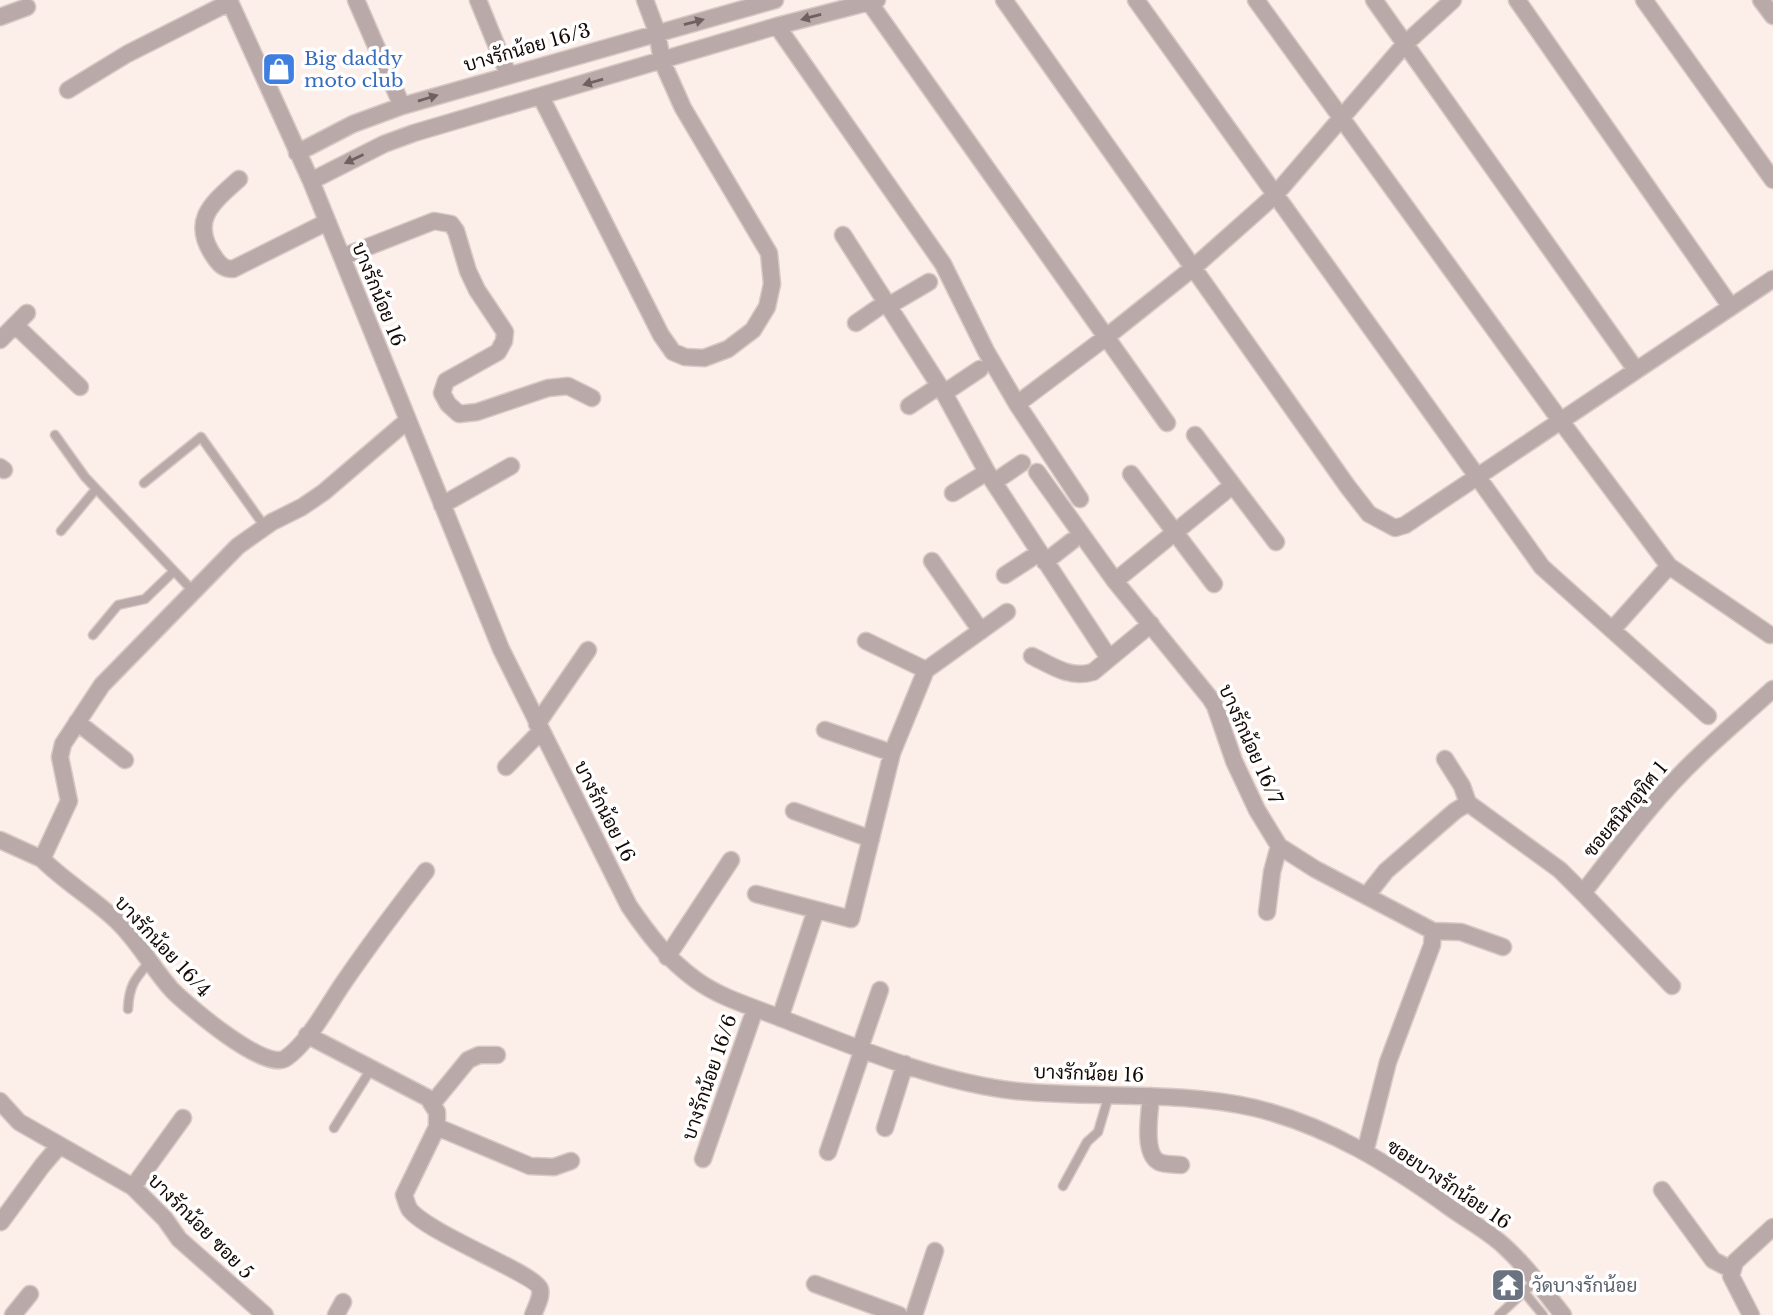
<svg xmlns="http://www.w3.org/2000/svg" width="1773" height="1315" font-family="'Libre Baskerville',Sarabun,serif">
<rect width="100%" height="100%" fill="#fceee8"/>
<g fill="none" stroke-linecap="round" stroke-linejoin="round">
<g stroke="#d7c9c4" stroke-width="11">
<path id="lane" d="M 55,435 L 85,477 L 193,591
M 144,483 L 201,437 L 265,527
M 61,531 L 96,489
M 93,635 L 118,605 L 145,599 L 174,571
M 128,1009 C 129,985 135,979 150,961
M 334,1128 L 371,1069
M 1063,1186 L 1087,1142 L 1098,1132 L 1109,1095
M 1524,1292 L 1543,1315
M 1499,1315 L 1537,1280"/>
</g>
<g stroke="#d7c9c4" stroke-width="19">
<path id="street" d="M 229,0 L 311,181 L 501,649 L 629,906 C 649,935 667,959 696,980 C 721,998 750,1006 778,1017 C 855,1047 935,1082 1016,1091 C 1096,1099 1176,1090 1255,1108 C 1329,1126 1391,1165 1452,1209 C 1469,1221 1489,1232 1504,1246 C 1527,1267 1544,1291 1563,1315
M 356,0 L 402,106
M 478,0 L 508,74
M 1004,0 L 1348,487 L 1369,514 L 1395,528 L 1405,525 L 1773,279
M 1136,0 L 1542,567 L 1708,716
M 1256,0 L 1560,420 L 1669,566 L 1770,635
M 1374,0 L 1636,370
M 1517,0 L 1731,307
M 1644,0 L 1773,180
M 1761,0 L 1773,16
M 869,2 L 1167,423
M 0,17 L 27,7
M 777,26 L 943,264 L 986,351 L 1017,404 L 1080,499
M 68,90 L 127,54 L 230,2
M 541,97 L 661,335 L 673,352 L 685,357 L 704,358 L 728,349 L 753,330 L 767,307 L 772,284 L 769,253 L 683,108 L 662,61 L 657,32 L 645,0
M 297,153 L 353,124 L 402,106 L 775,0
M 239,179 C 211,204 189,221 215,258 C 220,265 224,269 233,269 L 327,222
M 311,181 L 384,144 L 414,133 L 777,26 L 877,0
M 843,235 L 944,393 L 987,472 L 1109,658
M 342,257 L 434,221 L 451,224 L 456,231 L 468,271 L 477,290 L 505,332 L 504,341 L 498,352 L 446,381 L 442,393 L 448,404 L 459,414 L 477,412 L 548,388 L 568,386 L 592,398
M 888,306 L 929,282
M 856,323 L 885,303
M 15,325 L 80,387
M 0,340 L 27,313
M 944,393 L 980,369
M 1017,404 L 1105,338 L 1193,268 L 1275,195 L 1405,44 L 1453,0
M 909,406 L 939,386
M 408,420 L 324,492 L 302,507 L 272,522 L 238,546 L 102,685 L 63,744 L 60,757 L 69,801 L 42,859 C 66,883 96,900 120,924 C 140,944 153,969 172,990 C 188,1006 266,1073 286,1058 C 309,1042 328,1005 344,982 C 370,944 398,907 426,871
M 1195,435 L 1276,542
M 0,467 L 4,470
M 1037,472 L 1115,581 L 1210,698 L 1215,706 L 1234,761 L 1257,810 L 1279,846 L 1315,869 L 1433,931 L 1432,945 L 1388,1062 L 1365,1152
M 1131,474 L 1214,584
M 994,482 L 1022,463
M 953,493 L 987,472
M 442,505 L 511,466
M 932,561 L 981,631
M 1045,562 L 1072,541
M 1005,575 L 1039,553
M 1115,581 L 1233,485
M 1612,630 L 1669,566
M 866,641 L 926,670
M 1032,656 C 1052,666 1070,679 1093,672 L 1151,624
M 77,722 L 125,760
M 537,724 L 588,650
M 825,730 L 892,753
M 1445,759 L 1462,786 L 1468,803
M 506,767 L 541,731
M 794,811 L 871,839
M 0,840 L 42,859
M 1583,893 L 1672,986
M 756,894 L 851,919 L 892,753 L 926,670 L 1007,612
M 1367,895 L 1386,871 L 1455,811 L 1468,803 L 1560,870 L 1583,893 C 1620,845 1656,796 1701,754 C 1724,732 1749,711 1773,689
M 1267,912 L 1272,872 L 1279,846
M 1433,931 L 1461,932 L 1503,947
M 667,957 L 731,860
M 780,1018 L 816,910
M 307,1035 L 428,1098 L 437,1112 L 437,1127 L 404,1195 C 406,1200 407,1206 410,1210 C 431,1235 536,1274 540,1289 C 542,1297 536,1307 533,1315
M 860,1048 L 880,990
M 1151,1096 C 1150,1112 1142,1153 1159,1162 C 1165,1165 1175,1164 1181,1165
M 0,1101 L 19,1122 L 133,1187 L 165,1219 L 179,1239 L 265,1315
M 432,1104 L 468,1060 L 479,1055 L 497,1055
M 437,1127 L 530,1166 L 554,1167 L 571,1161
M 885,1128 L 905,1064
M 828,1152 L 863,1049
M 703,1159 L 755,1009
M 133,1187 L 183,1118
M 1662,1190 L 1713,1260 L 1732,1270
M 1,1222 L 42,1166 L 59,1146
M 815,1284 L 899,1315
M 13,1315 L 30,1294
M 336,1315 L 343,1302
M 914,1315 L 935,1251
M 1751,1315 L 1731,1276 L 1735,1262 L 1773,1227"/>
</g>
<use href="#lane" stroke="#b9a9a8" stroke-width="8"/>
<use href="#street" stroke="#b9a9a8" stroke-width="16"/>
</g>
<defs><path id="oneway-solid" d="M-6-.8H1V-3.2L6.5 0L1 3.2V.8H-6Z" transform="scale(1.75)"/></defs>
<g fill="#6f615f">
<use href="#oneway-solid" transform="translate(811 17) rotate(165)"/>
<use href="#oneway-solid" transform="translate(694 22) rotate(-15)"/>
<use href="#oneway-solid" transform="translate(593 82) rotate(164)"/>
<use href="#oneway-solid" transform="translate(428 98) rotate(-17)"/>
<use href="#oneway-solid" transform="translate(354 159) rotate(155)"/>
</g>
<defs>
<g id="shop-square" transform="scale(1.75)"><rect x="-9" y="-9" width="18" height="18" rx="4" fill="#3f7fe0" stroke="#fff"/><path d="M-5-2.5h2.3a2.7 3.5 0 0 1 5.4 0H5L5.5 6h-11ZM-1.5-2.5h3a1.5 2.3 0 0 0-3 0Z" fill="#fff"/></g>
<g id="temple-square" transform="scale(1.75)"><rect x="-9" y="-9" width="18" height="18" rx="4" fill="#6b7280" stroke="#fff"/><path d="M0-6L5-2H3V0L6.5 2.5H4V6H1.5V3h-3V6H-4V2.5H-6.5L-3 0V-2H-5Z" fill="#fff"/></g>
</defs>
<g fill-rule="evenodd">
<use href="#shop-square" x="279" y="69"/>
<use href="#temple-square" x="1508" y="1285"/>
</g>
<g text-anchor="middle" stroke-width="7" stroke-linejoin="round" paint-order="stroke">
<g font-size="19" fill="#140905" stroke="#fff">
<text transform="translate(527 47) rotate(-16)" y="7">บางรักน้อย 16/3</text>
<text transform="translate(379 294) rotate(68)" y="7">บางรักน้อย 16</text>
<text transform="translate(1251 744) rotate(66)" y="7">บางรักน้อย 16/7</text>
<text transform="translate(1625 809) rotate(-50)" y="7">ซอยสนิทอุทิศ 1</text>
<text transform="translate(605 811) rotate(63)" y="7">บางรักน้อย 16</text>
<text transform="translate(163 946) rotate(47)" y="7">บางรักน้อย 16/4</text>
<text transform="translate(1089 1073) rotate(2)" y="7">บางรักน้อย 16</text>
<text transform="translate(709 1077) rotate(-71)" y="7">บางรักน้อย 16/6</text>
<text transform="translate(1449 1184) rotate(34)" y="7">ซอยบางรักน้อย 16</text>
<text transform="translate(201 1226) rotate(45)" y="7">บางรักน้อย ซอย 5</text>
</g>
<g font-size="19" fill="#366cbe" stroke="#fff" text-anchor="start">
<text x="304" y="65">Big daddy<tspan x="304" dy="22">moto club</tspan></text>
</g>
<g font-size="19" fill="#5b616d" stroke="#fff" text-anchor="start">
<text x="1532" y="1292">วัดบางรักน้อย</text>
</g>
</g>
</svg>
